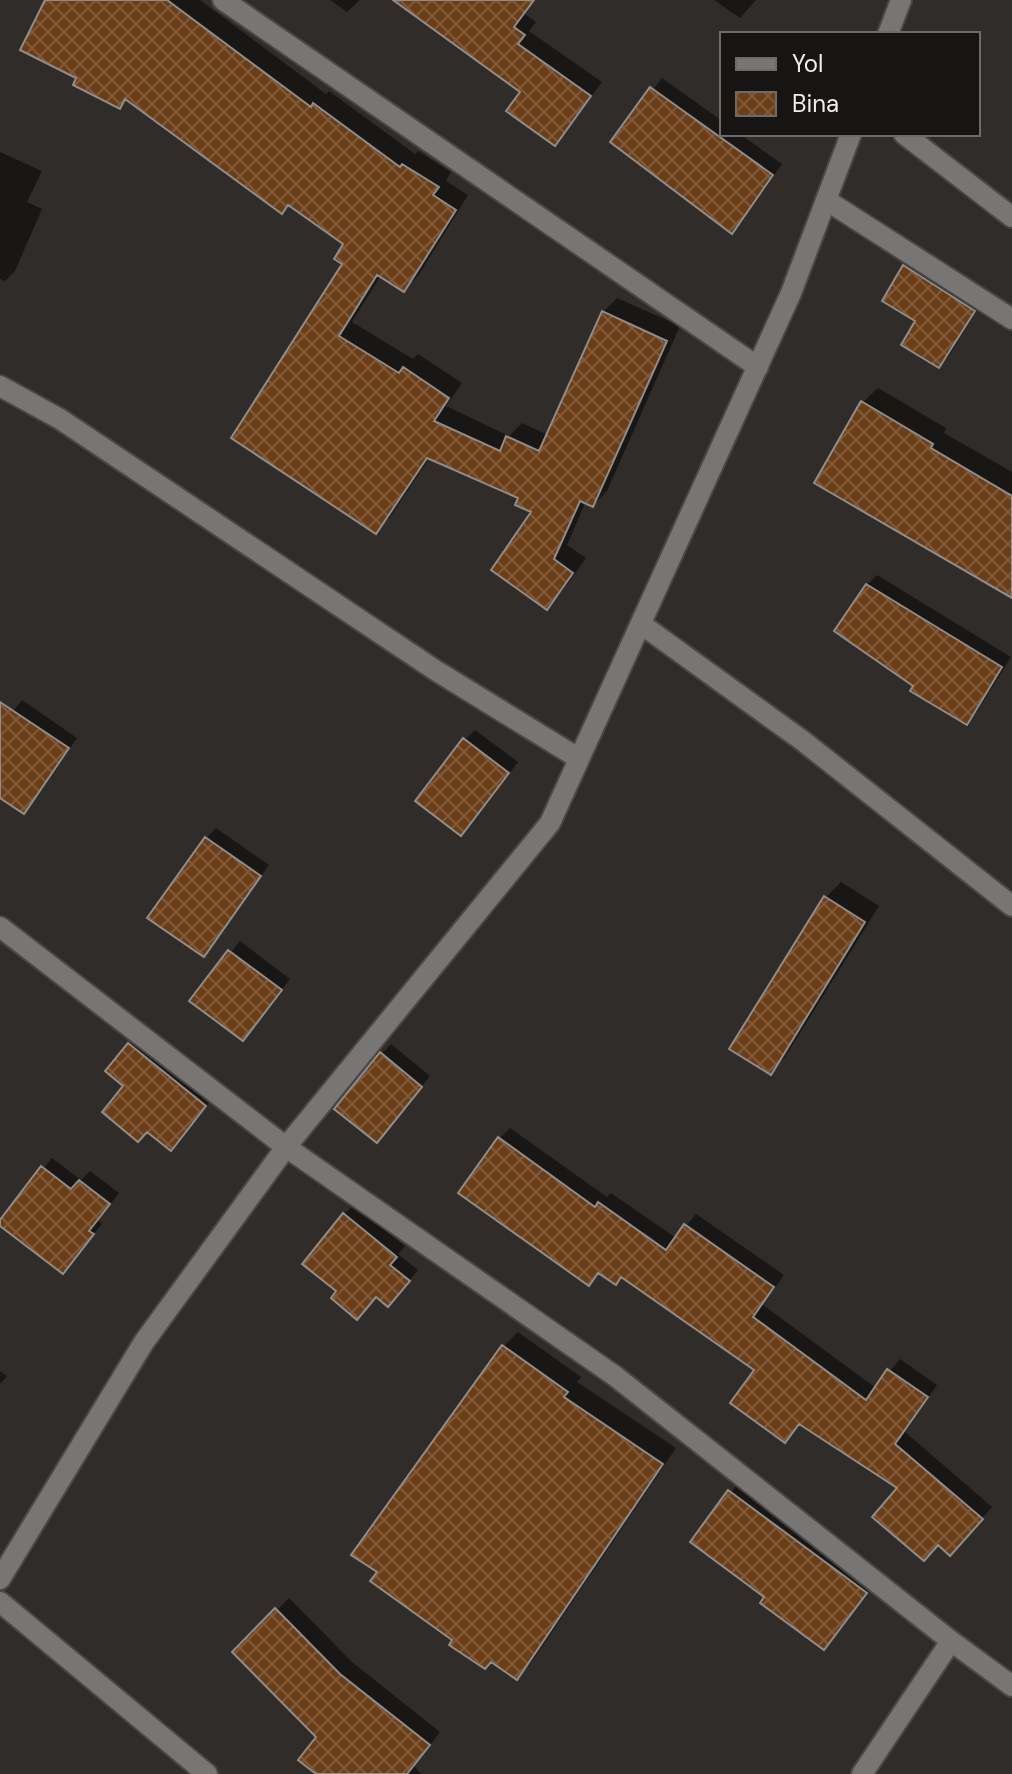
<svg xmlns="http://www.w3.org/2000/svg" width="1012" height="1774" font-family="'DM Sans',sans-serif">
<defs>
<pattern id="building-cross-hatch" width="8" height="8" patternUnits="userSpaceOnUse" patternTransform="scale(2)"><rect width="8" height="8" fill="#6b3e18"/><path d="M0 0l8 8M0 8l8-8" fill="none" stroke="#805a3a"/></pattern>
</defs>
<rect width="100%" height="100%" fill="#2f2c2a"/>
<path fill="#0007" d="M 48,0 L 200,0 L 326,94 L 329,91 L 415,154 L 418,151 L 451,172 L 446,181 L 468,195 L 418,276 L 404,290 L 381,275 L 352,322 L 413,359 L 418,354 L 462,383 L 446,406 L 509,436 L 522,423 L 548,435 L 603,312 L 617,298 L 680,326 L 607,491 L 593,505 L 586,501 L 567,545 L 586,558 L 561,593 L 547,607 L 534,511 L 521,497 L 430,457 L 390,517 L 376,531 L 234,438 L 344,263 L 346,244 L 289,204 L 282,212 L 128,98 L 119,106 L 79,78 Z
M 330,0 L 360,0 L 347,12 Z
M 396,0 L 535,0 L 525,14 L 536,22 L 529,31 L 602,82 L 567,130 L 555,143 L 523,91 Z
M 714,0 L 756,0 L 740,18 Z
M 662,78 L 722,121 L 722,134 L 740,134 L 782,164 L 742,222 L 732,232 L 613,141 Z
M 0,152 L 42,171 L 27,202 L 42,209 L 15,271 L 5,281 L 0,279 Z
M 915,256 L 983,300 L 949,356 L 939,366 L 918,321 L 884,300 L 905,266 Z
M 878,388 L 946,428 L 944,433 L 1012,472 L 1012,596 L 863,402 Z
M 877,575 L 1011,657 L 976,713 L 966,723 L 916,685 L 867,585 Z
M 22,700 L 77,738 L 34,801 L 24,811 L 0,795 L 0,727 Z
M 475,730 L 518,762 L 461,834 L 465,740 Z
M 216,828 L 269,865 L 214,944 L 204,954 L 206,838 Z
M 841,882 L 879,906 L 785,1057 L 771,1072 L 732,1048 L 826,897 Z
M 240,941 L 290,979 L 243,1039 L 192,1001 Z
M 139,1034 L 215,1095 L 181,1139 L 148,1130 L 126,1085 L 129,1044 Z
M 391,1044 L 430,1076 L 387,1130 L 381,1054 Z
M 510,1128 L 607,1197 L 611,1193 L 676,1238 L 696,1214 L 784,1275 L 763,1305 L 876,1388 L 900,1359 L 937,1385 L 905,1432 L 992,1507 L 961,1542 L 900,1487 L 801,1423 L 785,1441 L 756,1370 L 622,1276 L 616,1282 L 600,1272 L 589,1283 L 499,1139 Z
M 52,1158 L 81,1180 L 90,1171 L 119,1193 L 98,1220 L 102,1224 L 63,1271 L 0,1223 Z
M 354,1205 L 405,1246 L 398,1254 L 418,1270 L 398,1294 L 377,1296 L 339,1291 L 344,1214 Z
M 518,1332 L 581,1377 L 577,1382 L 676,1448 L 531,1663 L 517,1678 L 455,1640 L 379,1572 L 503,1347 Z
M 0,1371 L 7,1376 L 0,1384 Z
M 740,1481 L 875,1582 L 824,1648 L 767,1596 L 693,1542 Z
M 289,1598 L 352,1662 L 440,1732 L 414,1766 L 421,1774 L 319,1774 L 319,1737 L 235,1652 Z"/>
<path fill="url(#building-cross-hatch)" stroke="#8f8c8a" stroke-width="2" d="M 45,0 L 167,0 L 311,107 L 313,103 L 400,167 L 402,164 L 439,187 L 433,195 L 456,210 L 404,292 L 377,275 L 339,336 L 399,373 L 403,367 L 449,398 L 434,421 L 500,451 L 506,436 L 539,451 L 602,311 L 667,341 L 593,507 L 580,501 L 554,559 L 573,573 L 547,610 L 491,570 L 531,512 L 515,505 L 518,498 L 427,458 L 376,534 L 231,438 L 342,264 L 334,259 L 343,244 L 288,205 L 282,214 L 125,99 L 120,109 L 73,85 L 76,78 L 20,50 Z
M 393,0 L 534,0 L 514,27 L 525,35 L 518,44 L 591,96 L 555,146 L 506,111 L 520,92 Z
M 650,87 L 773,175 L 732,234 L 610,142 Z
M 903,265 L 975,311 L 939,368 L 901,345 L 915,321 L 882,301 Z
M 861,401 L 933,444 L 931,448 L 1012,496 L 1012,598 L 814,483 Z
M 866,584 L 1002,667 L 967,725 L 910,691 L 913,686 L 834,631 Z
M 0,702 L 69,748 L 24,814 L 0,798 Z
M 463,738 L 509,773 L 461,836 L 415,801 Z
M 205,837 L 261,876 L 204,957 L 147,918 Z
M 824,896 L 865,922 L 771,1075 L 729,1049 Z
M 228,950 L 282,990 L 243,1041 L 189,1001 Z
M 128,1043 L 206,1106 L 171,1151 L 147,1132 L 138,1142 L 102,1112 L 123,1086 L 105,1071 Z
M 380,1052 L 422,1087 L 377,1143 L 334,1109 Z
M 498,1137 L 595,1207 L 598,1202 L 666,1250 L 684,1224 L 774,1287 L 753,1317 L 866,1400 L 887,1369 L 928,1397 L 895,1444 L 983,1519 L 950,1556 L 938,1545 L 924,1561 L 872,1517 L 897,1488 L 799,1424 L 785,1443 L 730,1403 L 754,1370 L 621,1277 L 616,1285 L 598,1273 L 589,1286 L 458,1193 Z
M 41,1166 L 71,1189 L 79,1180 L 110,1204 L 89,1231 L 94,1234 L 63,1274 L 0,1226 L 0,1220 Z
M 343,1213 L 397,1257 L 390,1265 L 410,1281 L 388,1307 L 376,1297 L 357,1320 L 331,1298 L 336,1291 L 302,1264 Z
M 502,1345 L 568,1392 L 564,1397 L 663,1464 L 517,1680 L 491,1662 L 485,1669 L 449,1645 L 452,1640 L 370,1581 L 377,1572 L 351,1555 Z
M 728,1490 L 867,1593 L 824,1650 L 760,1603 L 764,1597 L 690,1542 Z
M 275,1608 L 340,1674 L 430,1745 L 407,1774 L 316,1774 L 298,1760 L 316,1737 L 232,1652 Z"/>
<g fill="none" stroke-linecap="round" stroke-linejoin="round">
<g stroke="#4a4745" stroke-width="24">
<path id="minor" d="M 223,0 L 758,367
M 888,34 L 901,0
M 904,134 L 1012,217
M 826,200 L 1012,319
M 0,386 L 60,419 L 435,670 L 578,758
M 641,624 L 803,741 L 1012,906
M 0,927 L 286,1147 L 615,1376 L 951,1641 L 1012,1686
M 0,1579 L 144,1342 L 286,1147 L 550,823 L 791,293 L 851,134
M 0,1602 L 207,1774
M 862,1774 L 951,1641"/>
</g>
<use href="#minor" stroke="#777675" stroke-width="20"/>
</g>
<rect x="720" y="32" width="260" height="104" fill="#161514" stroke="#6d6b6a" stroke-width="2"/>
<rect x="736" y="58" width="40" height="12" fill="#777675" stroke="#6d6b6a" stroke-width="2"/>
<text x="792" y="72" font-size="24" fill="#efedec">Yol</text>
<rect x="736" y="92" width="40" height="24" fill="url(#building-cross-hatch)" stroke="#6d6b6a" stroke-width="2"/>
<text x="792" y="112" font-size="24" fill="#efedec">Bina</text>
</svg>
